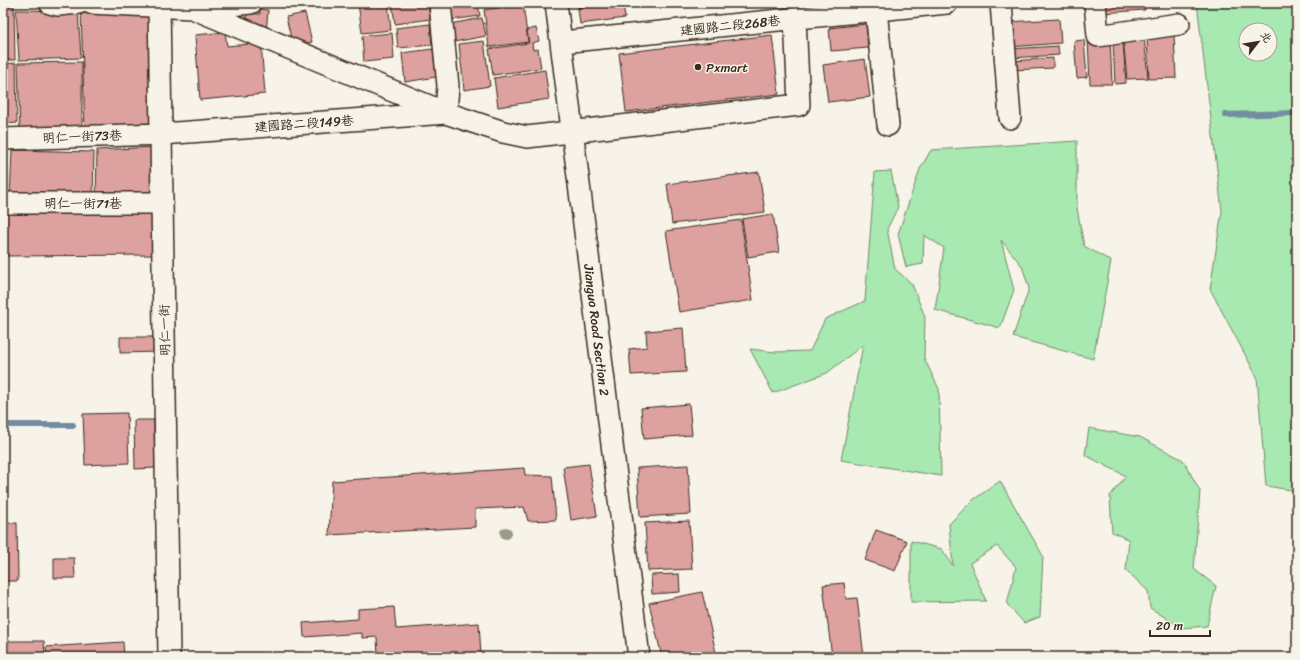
<svg xmlns="http://www.w3.org/2000/svg" width="1300" height="660" font-family="Sriracha,'LXGW WenKai TC',sans-serif">
<rect width="100%" height="100%" fill="#f7f3e8"/>
<filter id="ink" filterUnits="userSpaceOnUse"><feTurbulence type="fractalNoise" baseFrequency=".025" numOctaves="2"/><feDisplacementMap in="SourceGraphic" scale="8" xChannelSelector="R" yChannelSelector="G"/><feConvolveMatrix kernelMatrix="1 2 1 2 8 2 1 2 1" color-interpolation-filters="sRGB"/></filter>
<g filter="url(#ink)">
<path fill="#a8e8b1" stroke="#728968" fill-rule="evenodd" d="M 1197,3 L 1297,3 L 1297,491 L 1266,486 L 1257,377 L 1210,289 L 1222,211 ZM 1246,30 L 1270,30 L 1270,54 L 1246,54 Z
M 1077,141 L 1077,208 L 1084,246 L 1111,261 L 1093,359 L 1013,337 L 1029,288 L 1022,266 L 1001,240 L 1014,290 L 1000,328 L 935,310 L 944,248 L 924,235 L 923,264 L 906,267 L 898,234 L 920,169 L 931,150 Z
M 891,171 L 898,207 L 887,229 L 895,269 L 912,284 L 925,317 L 924,358 L 939,389 L 941,476 L 841,460 L 863,345 L 827,373 L 773,393 L 750,349 L 775,352 L 810,351 L 825,319 L 865,301 L 875,172 Z
M 1089,428 L 1140,437 L 1183,460 L 1200,491 L 1194,569 L 1216,586 L 1207,626 L 1182,628 L 1150,608 L 1148,591 L 1126,570 L 1129,540 L 1112,532 L 1110,496 L 1126,476 L 1085,455 Z
M 1000,481 L 1043,556 L 1040,617 L 1024,623 L 1007,604 L 1016,567 L 997,546 L 970,563 L 986,601 L 911,602 L 911,541 L 942,549 L 953,566 L 949,524 L 973,500 Z"/>
<g fill="none" stroke-linecap="round" stroke-linejoin="round">
<path stroke="#728ca0" stroke-width="6" d="M 1225,115 L 1297,113
M 3,425 L 73,425"/>
</g>
<path fill="#dda2a0" stroke="#3b2a1e" d="M 358,3 L 388,3 L 391,30 L 362,33 Z
M 392,3 L 428,3 L 430,19 L 395,24 Z
M 449,3 L 478,3 L 480,16 L 451,20 Z
M 483,3 L 520,3 L 484,8 Z
M 578,3 L 618,3 L 578,8 Z
M 623,3 L 625,18 L 580,24 L 578,8 Z
M 1100,3 L 1145,3 L 1145,10 L 1101,13 Z
M 523,4 L 528,42 L 489,47 L 484,10 Z
M 3,6 L 14,6 L 15,60 L 3,60 Z
M 138,8 L 149,17 L 150,127 L 85,130 L 81,11 Z
M 260,9 L 268,10 L 266,34 L 246,28 L 247,13 L 260,14 Z
M 16,10 L 78,11 L 81,58 L 19,60 Z
M 305,13 L 312,42 L 293,46 L 286,17 Z
M 482,18 L 486,36 L 454,42 L 450,24 Z
M 1059,19 L 1061,43 L 1009,47 L 1007,22 Z
M 430,24 L 432,45 L 398,48 L 396,28 Z
M 866,24 L 868,48 L 831,51 L 829,28 Z
M 536,28 L 539,41 L 532,43 L 533,50 L 538,49 L 541,68 L 493,75 L 489,49 L 529,43 L 527,30 Z
M 225,32 L 227,46 L 261,43 L 265,94 L 200,100 L 195,35 Z
M 392,33 L 394,59 L 364,62 L 362,36 Z
M 772,35 L 779,94 L 626,112 L 619,53 Z
M 1174,35 L 1176,78 L 1149,79 L 1147,37 Z
M 1144,36 L 1148,78 L 1127,79 L 1123,38 Z
M 1110,37 L 1112,84 L 1090,84 L 1088,38 Z
M 1084,40 L 1087,77 L 1077,78 L 1074,41 Z
M 484,41 L 490,86 L 464,90 L 459,44 Z
M 1113,41 L 1123,41 L 1126,83 L 1115,84 Z
M 1058,46 L 1059,55 L 1010,58 L 1010,49 Z
M 433,49 L 436,77 L 405,82 L 402,53 Z
M 1053,58 L 1053,68 L 1012,70 L 1012,61 Z
M 865,59 L 870,97 L 828,102 L 823,65 Z
M 82,62 L 82,131 L 20,134 L 18,63 Z
M 16,63 L 17,123 L 3,124 L 3,64 Z
M 545,70 L 549,99 L 498,107 L 494,78 Z
M 155,147 L 155,201 L 96,200 L 97,150 Z
M 3,150 L 6,150 L 8,197 L 3,198 Z
M 12,150 L 94,152 L 93,198 L 10,199 Z
M 759,172 L 765,212 L 672,224 L 667,184 Z
M 153,208 L 154,255 L 3,256 L 3,209 Z
M 773,214 L 779,252 L 748,257 L 742,219 Z
M 741,220 L 753,300 L 679,312 L 666,231 Z
M 683,328 L 686,372 L 631,375 L 629,349 L 647,347 L 646,331 Z
M 120,337 L 158,337 L 158,352 L 120,353 Z
M 689,404 L 692,435 L 644,439 L 641,408 Z
M 127,413 L 129,463 L 85,465 L 83,414 Z
M 134,420 L 154,420 L 155,468 L 135,469 Z
M 589,464 L 597,516 L 571,520 L 563,467 Z
M 688,465 L 691,514 L 640,517 L 637,468 Z
M 524,468 L 525,475 L 552,476 L 556,520 L 528,521 L 524,507 L 475,509 L 475,527 L 329,535 L 332,481 Z
M 3,491 L 5,491 L 5,510 L 3,510 Z
M 689,521 L 692,569 L 648,571 L 645,523 Z
M 3,523 L 17,523 L 18,581 L 3,581 Z
M 876,530 L 907,541 L 895,571 L 865,560 Z
M 54,558 L 74,558 L 75,578 L 54,578 Z
M 679,574 L 680,592 L 652,594 L 651,575 Z
M 844,583 L 846,599 L 857,598 L 864,657 L 832,657 L 823,585 Z
M 702,592 L 717,657 L 662,657 L 649,603 Z
M 394,607 L 396,629 L 479,623 L 481,655 L 446,657 L 378,657 L 377,637 L 362,638 L 362,633 L 304,637 L 303,623 L 358,619 L 358,609 Z
M 3,641 L 44,641 L 45,657 L 32,656 L 32,657 L 3,657 Z
M 123,642 L 124,657 L 47,657 L 46,647 Z
M 603,654 L 603,657 L 584,657 Z"/>
<g fill="none" stroke-linecap="round" stroke-linejoin="round">
<g stroke="#3b2a1e" stroke-width="24">
<path id="minor" d="M 50,3 L 58,5 L 79,3
M 90,3 L 192,8 L 446,113 L 503,132 L 527,137 L 799,105 L 795,18
M 159,3 L 169,657
M 556,3 L 639,657
M 1001,3 L 1010,118
M 1095,3 L 1098,36 L 1179,24
M 196,8 L 251,3
M 876,10 L 888,125
M 562,42 L 947,3
M 3,139 L 162,134 L 446,113 L 448,86 L 440,3
M 3,203 L 162,203"/>
</g>
<use href="#minor" stroke="#f7f3e8" stroke-width="21"/>
</g>
<circle fill="#9c9989" cx="506" cy="533" r="6"/>
</g>
<circle fill="#3b2a1e" stroke="#f7f3e8" stroke-width="1.5" cx="698" cy="67" r="4"/>
<g text-anchor="middle" stroke-width="3" stroke-linejoin="round" paint-order="stroke">
<g font-size="13" fill="#3b2a1e" stroke="#f7f3e8">
<text transform="translate(730 25) rotate(-6)" y="5">建國路二段268巷</text>
<text transform="translate(304 123) rotate(-4)" y="5">建國路二段149巷</text>
<text transform="translate(82 136) rotate(-2)" y="5">明仁一街73巷</text>
<text x="83" y="208">明仁一街71巷</text>
<text transform="translate(164 330) rotate(-91)" y="5">明仁一街</text>
<text transform="translate(597 330) rotate(83)" y="5">Jianguo Road Section 2</text>
</g>
<g font-size="13" fill="#3b2a1e" stroke="#f7f3e8" text-anchor="start">
<text x="706" y="72">Pxmart</text>
</g>
</g>
<rect width="1300" height="660" fill="none" stroke="#f7f3e8" stroke-width="16"/>
<rect x="8" y="8" width="1284" height="644" fill="none" stroke="#3b2a1e" stroke-width="1.5" filter="url(#ink)"/>
<g transform="translate(1258 42) rotate(59)"><circle r="19" fill="#f7f3e8" stroke="#aca397"/>
<path d="M0-3L7 15L0 10L-7 15Z" fill="#3b2a1e"/>
<text y="-6" font-size="11" font-weight="bold" text-anchor="middle" fill="#3b2a1e">北</text>
</g>
<path d="M1150 630v6h60v-6" fill="none" stroke="#3b2a1e" stroke-width="2"/>
<text x="1156" y="630" font-size="12" fill="#3b2a1e" stroke="#f7f3e8" stroke-width="3" paint-order="stroke">20 m</text>
</svg>
